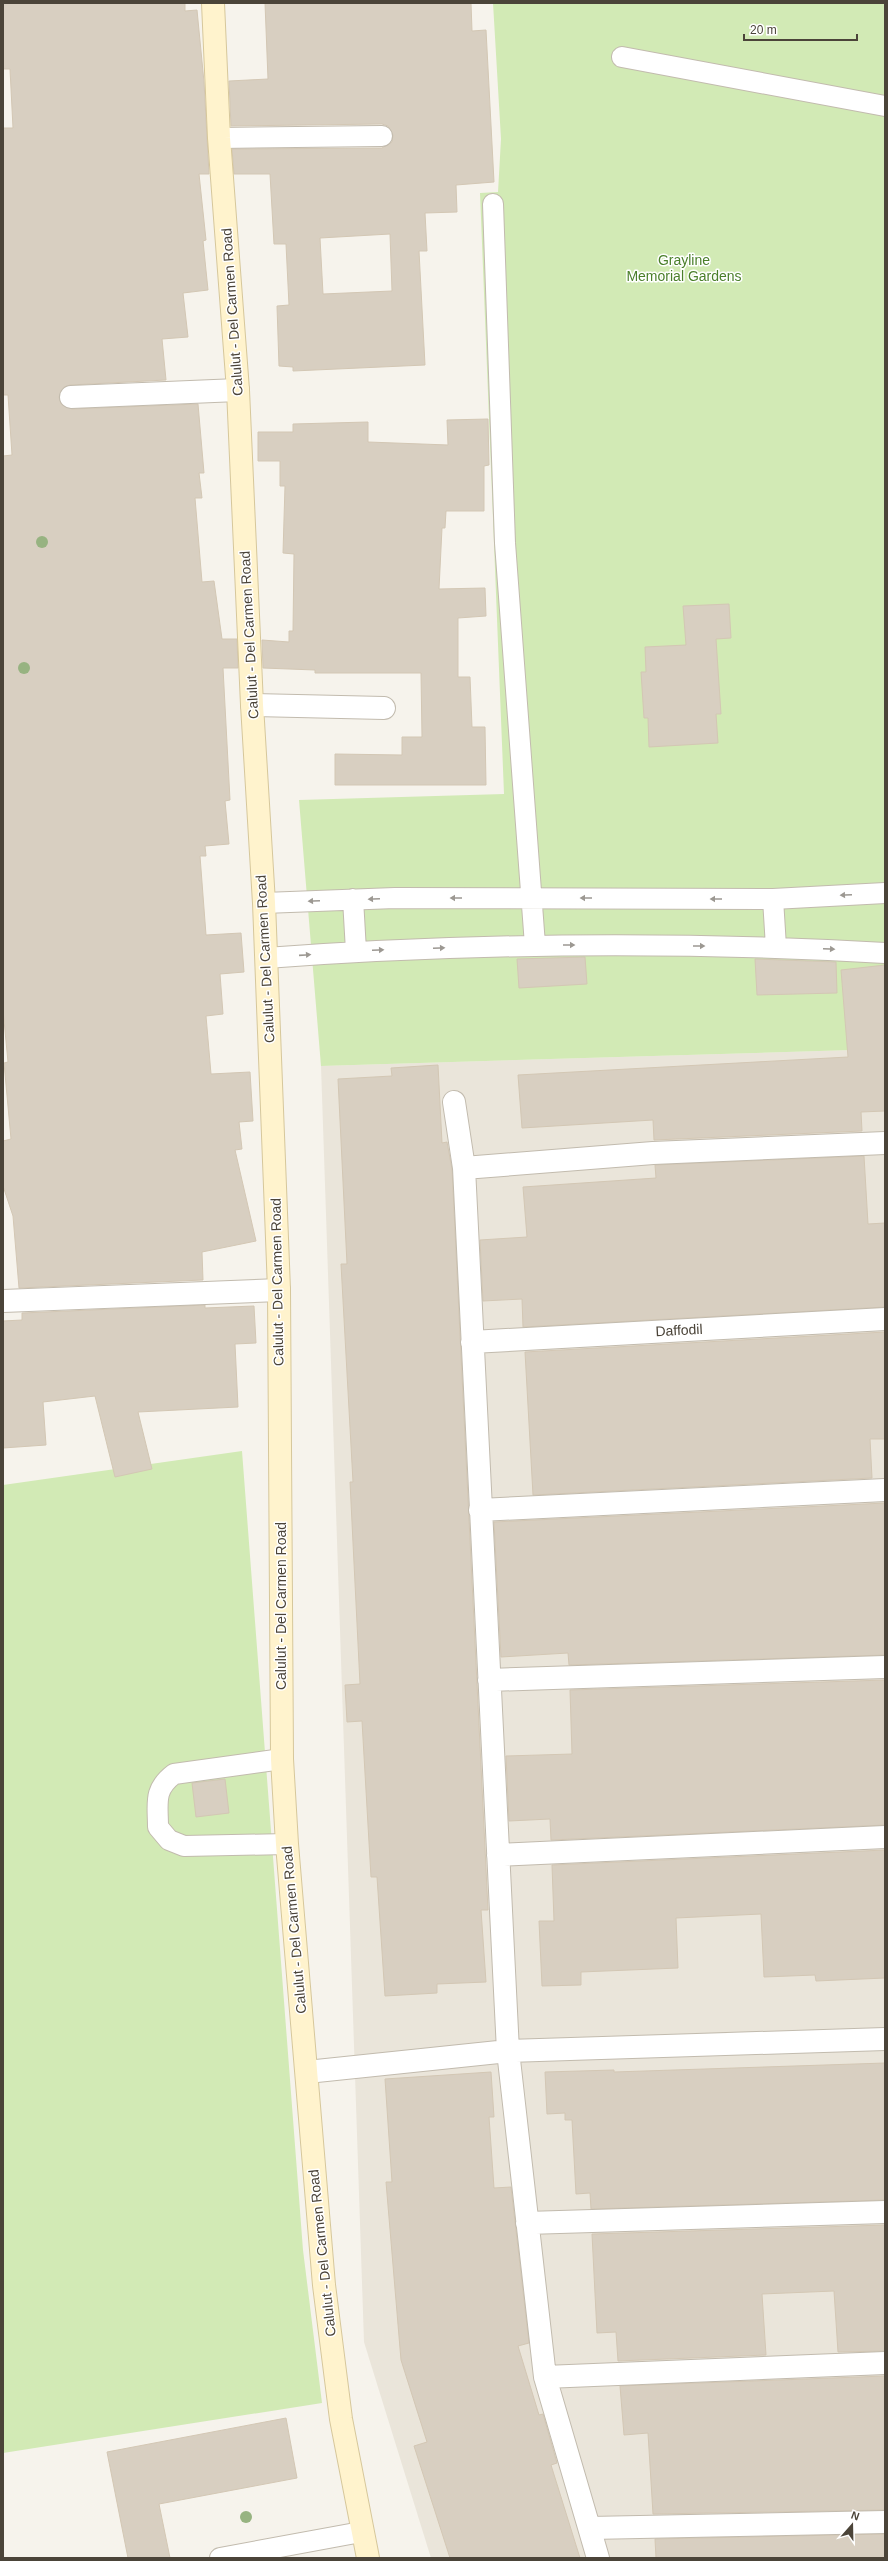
<svg xmlns="http://www.w3.org/2000/svg" width="888" height="2561" font-family="Helvetica,sans-serif">
<rect width="100%" height="100%" fill="#f6f3ec"/>
<path fill="#eae5da" d="M 885,1049 L 885,2558 L 431,2558 L 364,2342 L 321,1066 Z"/>
<path fill="#d2eab5" d="M 493,3 L 885,3 L 885,1049 L 321,1066 L 299,800 L 504,794 L 480,193 L 498,192 L 501,139 Z
M 242,1451 L 303,2250 L 322,2403 L 3,2453 L 3,1485 Z"/>
<path fill="#d8cfc1" stroke="#d3c7b4" fill-rule="evenodd" d="M 3,3 L 185,3 L 185,11 L 197,10 L 204,82 L 209,174 L 199,174 L 206,240 L 203,241 L 208,290 L 183,293 L 188,337 L 162,339 L 166,380 L 70,385 L 64,387 L 59,397 L 61,404 L 72,409 L 198,404 L 204,473 L 199,473 L 202,498 L 195,498 L 202,582 L 214,581 L 222,639 L 237,639 L 238,668 L 223,668 L 230,800 L 225,801 L 229,844 L 205,846 L 206,856 L 200,856 L 206,935 L 241,933 L 244,972 L 220,974 L 223,1014 L 206,1016 L 211,1074 L 250,1072 L 253,1121 L 239,1122 L 242,1149 L 235,1150 L 256,1241 L 202,1252 L 203,1280 L 19,1288 L 13,1216 L 3,1186 L 3,1141 L 11,1139 L 4,1063 L 8,1062 L 3,1010 L 3,456 L 12,455 L 8,395 L 3,395 L 3,128 L 13,128 L 10,69 L 3,69 Z
M 265,3 L 471,3 L 472,31 L 486,30 L 494,182 L 456,185 L 457,212 L 425,213 L 427,251 L 419,251 L 425,365 L 293,371 L 293,367 L 279,366 L 277,306 L 289,305 L 286,244 L 274,244 L 270,174 L 234,174 L 232,149 L 382,148 L 392,142 L 393,135 L 388,126 L 382,124 L 231,126 L 229,81 L 268,79 ZM 390,234 L 392,291 L 323,294 L 320,238 Z
M 488,419 L 489,465 L 484,466 L 484,511 L 446,511 L 445,528 L 442,528 L 439,589 L 485,588 L 486,616 L 458,618 L 458,677 L 470,677 L 472,727 L 485,727 L 486,785 L 335,785 L 335,754 L 402,755 L 402,737 L 422,737 L 421,673 L 315,673 L 315,670 L 263,668 L 262,640 L 289,642 L 289,631 L 293,631 L 294,554 L 283,553 L 285,486 L 280,486 L 280,461 L 258,461 L 258,432 L 293,432 L 293,424 L 368,422 L 368,442 L 448,445 L 447,420 Z
M 729,604 L 731,638 L 716,639 L 721,714 L 716,714 L 718,743 L 649,747 L 648,718 L 644,718 L 641,672 L 646,672 L 645,647 L 686,645 L 683,606 Z
M 585,957 L 587,984 L 519,988 L 517,959 Z
M 755,959 L 836,962 L 837,993 L 757,995 Z
M 885,965 L 885,1111 L 861,1112 L 862,1131 L 654,1140 L 653,1120 L 522,1128 L 518,1075 L 848,1057 L 841,970 Z
M 438,1065 L 442,1143 L 447,1142 L 452,1169 L 488,1910 L 481,1910 L 486,1982 L 437,1984 L 437,1993 L 385,1996 L 377,1877 L 371,1877 L 362,1721 L 347,1722 L 345,1685 L 360,1684 L 350,1482 L 353,1482 L 341,1264 L 347,1264 L 338,1079 L 392,1076 L 391,1068 Z
M 864,1156 L 868,1224 L 885,1223 L 885,1307 L 523,1327 L 522,1299 L 483,1301 L 480,1240 L 527,1237 L 523,1187 L 656,1178 L 655,1165 Z
M 205,1305 L 205,1308 L 254,1306 L 256,1343 L 235,1344 L 238,1407 L 138,1412 L 152,1469 L 115,1477 L 95,1396 L 43,1402 L 46,1445 L 3,1448 L 3,1321 L 22,1320 L 22,1313 Z
M 885,1332 L 885,1439 L 870,1439 L 872,1478 L 533,1495 L 525,1352 Z
M 885,1503 L 885,1655 L 569,1665 L 568,1653 L 501,1657 L 494,1522 Z
M 885,1680 L 885,1825 L 551,1840 L 550,1819 L 509,1821 L 506,1756 L 572,1754 L 570,1690 Z
M 225,1779 L 229,1813 L 196,1817 L 192,1783 Z
M 885,1850 L 885,1978 L 816,1981 L 815,1975 L 764,1977 L 761,1914 L 676,1918 L 678,1968 L 581,1972 L 581,1985 L 542,1986 L 539,1921 L 554,1921 L 552,1865 Z
M 885,2063 L 885,2200 L 591,2209 L 590,2193 L 576,2194 L 572,2120 L 565,2120 L 565,2113 L 547,2114 L 545,2072 L 614,2070 L 614,2072 Z
M 491,2072 L 494,2117 L 489,2117 L 494,2188 L 511,2187 L 529,2343 L 518,2346 L 539,2415 L 543,2414 L 557,2463 L 551,2465 L 580,2558 L 450,2558 L 414,2446 L 427,2442 L 401,2360 L 386,2182 L 392,2182 L 385,2079 Z
M 885,2225 L 885,2351 L 838,2352 L 834,2291 L 762,2294 L 766,2355 L 618,2361 L 616,2332 L 597,2333 L 592,2234 Z
M 885,2376 L 885,2510 L 653,2514 L 648,2433 L 624,2435 L 620,2386 Z
M 286,2418 L 297,2478 L 159,2504 L 170,2558 L 128,2558 L 107,2452 Z
M 885,2534 L 885,2558 L 656,2558 L 655,2539 Z"/>
<g fill="none" stroke-linecap="round" stroke-linejoin="round">
<g stroke="#c2bbae" stroke-width="22">
<path id="service" d="M 622,57 L 885,106
M 219,138 L 382,136
M 493,204 L 505,543 L 535,945
M 353,899 L 356,951
M 773,899 L 776,947
M 264,903 L 395,898 L 773,899 L 885,893
M 266,958 C 472,943 679,941 885,953
M 282,1759 L 174,1774 C 153,1790 158,1803 158,1827 L 169,1840 L 184,1846 L 287,1844
M 220,2558 L 361,2532"/>
</g>
<g stroke="#c2bbae" stroke-width="24">
<path id="minor" d="M 71,397 L 238,390
M 252,705 L 384,708
M 454,1102 L 464,1168 L 508,2051 L 545,2377 L 598,2558
M 464,1168 L 653,1153 L 885,1143
M 472,1342 L 885,1319
M 480,1510 L 885,1490
M 489,1680 L 885,1667
M 498,1855 L 885,1837
M 307,2072 L 508,2051 L 885,2039
M 527,2223 L 885,2212
M 545,2377 L 885,2363
M 590,2528 L 885,2522"/>
</g>
<g stroke="#c2bbae" stroke-width="24">
<path id="tertiary" d="M 3,1301 L 279,1290"/>
</g>
<g stroke="#d6c79b" stroke-width="24">
<path id="secondary" d="M 213,3 L 219,138 L 238,390 L 252,705 L 264,903 L 279,1290 L 282,1759 L 287,1844 L 324,2285 L 341,2419 L 368,2558"/>
</g>
<use href="#service" stroke="#fff" stroke-width="20"/>
<use href="#minor" stroke="#fff" stroke-width="22"/>
<use href="#tertiary" stroke="#fff" stroke-width="22"/>
<use href="#secondary" stroke="#fff3cd" stroke-width="22"/>
</g>
<g fill="#97b381">
<circle cx="42" cy="542" r="6"/>
<circle cx="24" cy="668" r="6"/>
<circle cx="246" cy="2517" r="6"/>
</g>
<defs><path id="oneway-solid" d="M-6-.8H1V-3.2L6.5 0L1 3.2V.8H-6Z"/></defs>
<g fill="#9c9892">
<use href="#oneway-solid" transform="translate(846 895) rotate(177)"/>
<use href="#oneway-solid" transform="translate(456 898) rotate(180)"/>
<use href="#oneway-solid" transform="translate(586 898) rotate(-180)"/>
<use href="#oneway-solid" transform="translate(374 899) rotate(178)"/>
<use href="#oneway-solid" transform="translate(716 899) rotate(-180)"/>
<use href="#oneway-solid" transform="translate(314 901) rotate(177)"/>
<use href="#oneway-solid" transform="translate(569 945)"/>
<use href="#oneway-solid" transform="translate(699 946)"/>
<use href="#oneway-solid" transform="translate(439 948) rotate(-2)"/>
<use href="#oneway-solid" transform="translate(829 949) rotate(3)"/>
<use href="#oneway-solid" transform="translate(378 950) rotate(-2)"/>
<use href="#oneway-solid" transform="translate(305 955) rotate(-4)"/>
</g>
<g text-anchor="middle" stroke-width="3" stroke-linejoin="round" paint-order="stroke">
<g font-size="14" fill="#4a7f2a" stroke="#fff">
<text x="684" y="265">Grayline<tspan x="684" dy="16">Memorial Gardens</tspan></text>
</g>
<g font-size="14" fill="#4b4439" stroke="#fff">
<text transform="translate(232 312) rotate(-94)" y="5">Calulut - Del Carmen Road</text>
<text transform="translate(249 635) rotate(-93)" y="5">Calulut - Del Carmen Road</text>
<text transform="translate(265 959) rotate(-93)" y="5">Calulut - Del Carmen Road</text>
<text transform="translate(277 1282) rotate(-91)" y="5">Calulut - Del Carmen Road</text>
<text transform="translate(679 1330) rotate(-3)" y="5">Daffodil</text>
<text transform="translate(281 1606) rotate(-90)" y="5">Calulut - Del Carmen Road</text>
<text transform="translate(294 1930) rotate(-95)" y="5">Calulut - Del Carmen Road</text>
<text transform="translate(322 2253) rotate(-96)" y="5">Calulut - Del Carmen Road</text>
</g>
</g>
<rect width="888" height="2561" fill="none" stroke="#4b4439" stroke-width="8"/>
<g transform="translate(852 2525) rotate(20)" stroke="#ffffff" stroke-width="3" paint-order="stroke">
<path d="M0-3L7 15L0 10L-7 15Z" fill="#4b4439"/>
<text y="-6" font-size="11" font-weight="bold" text-anchor="middle" fill="#4b4439">N</text>
</g>
<path d="M744 34v6h113v-6" fill="none" stroke="#4b4439" stroke-width="2"/>
<text x="750" y="34" font-size="12" fill="#4b4439" stroke="#ffffff" stroke-width="3" paint-order="stroke">20 m</text>
</svg>
